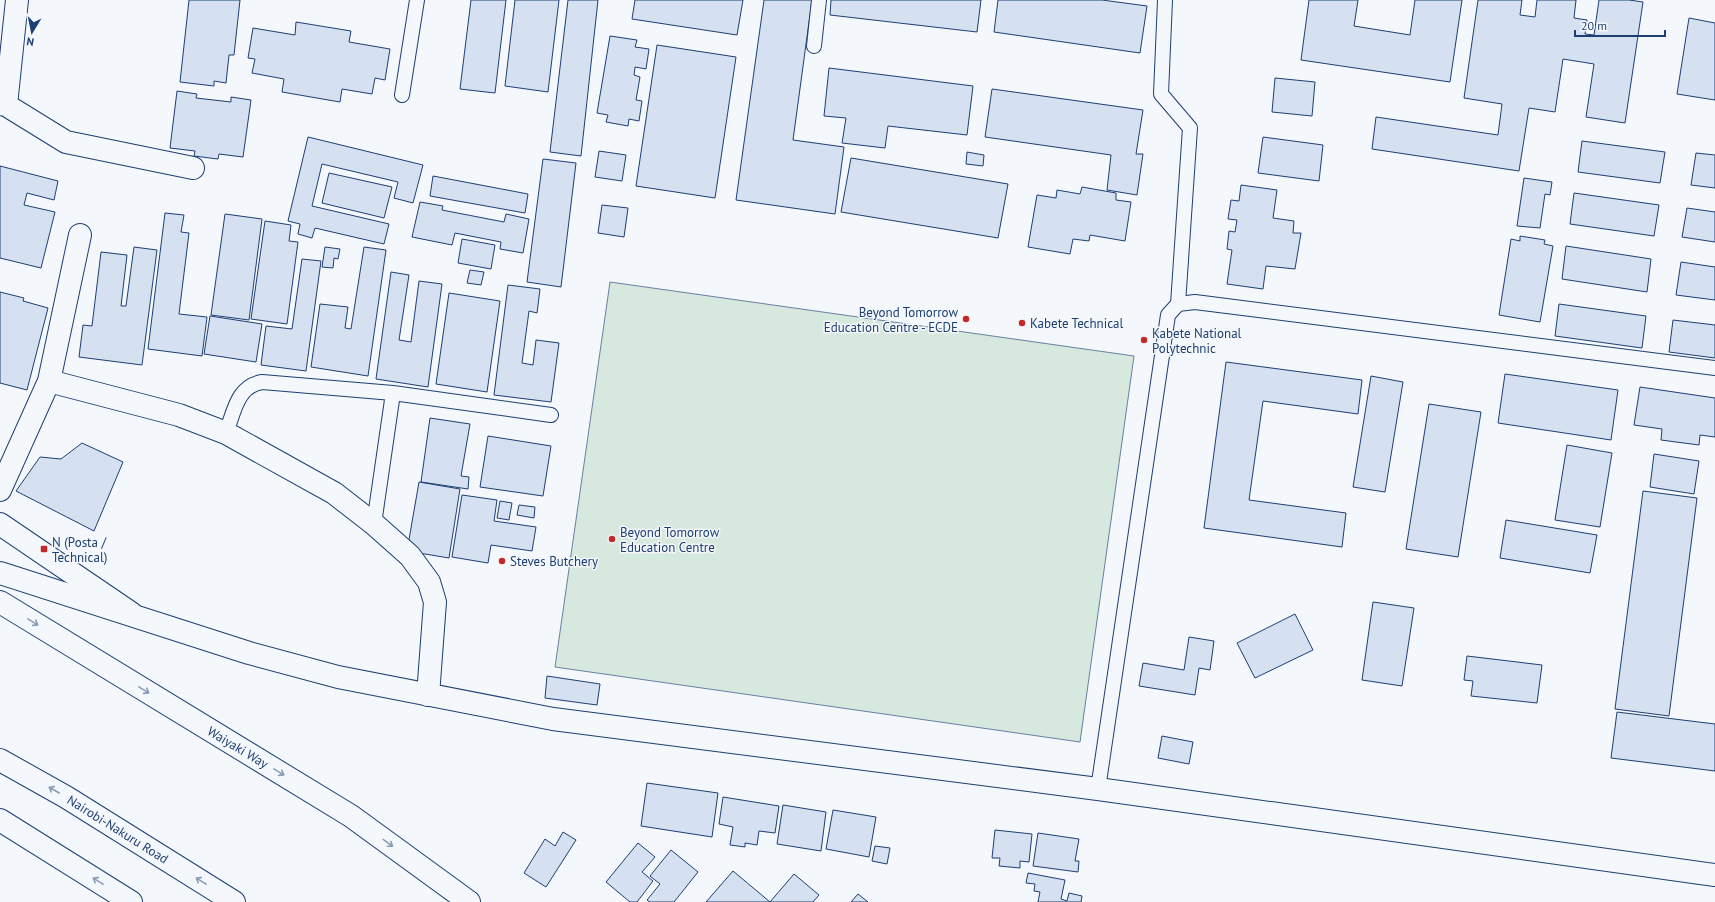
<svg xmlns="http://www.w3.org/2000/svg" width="1715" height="902" font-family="'PT Sans',sans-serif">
<rect width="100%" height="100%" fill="#f4f7fb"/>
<path fill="#d7e8df" stroke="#687fa3" d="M 610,282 L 1134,356 L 1080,742 L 555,667 Z"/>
<path fill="#d5e0f0" stroke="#1d3f73" d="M 189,0 L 240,0 L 234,55 L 229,55 L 226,83 L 214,81 L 214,86 L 180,82 Z
M 471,0 L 506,0 L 495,93 L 460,89 Z
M 515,0 L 559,0 L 548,92 L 505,86 Z
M 568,0 L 598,0 L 581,156 L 550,152 Z
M 635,0 L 743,0 L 737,35 L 632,19 Z
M 764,0 L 812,0 L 793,140 L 844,147 L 835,214 L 736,200 Z
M 831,0 L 981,0 L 977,32 L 830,15 Z
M 998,0 L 1102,0 L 1147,6 L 1140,53 L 994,32 Z
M 1309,0 L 1358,0 L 1354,26 L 1410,35 L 1415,0 L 1462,0 L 1450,82 L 1301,60 Z
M 1478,0 L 1522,0 L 1520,15 L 1535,17 L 1537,0 L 1576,0 L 1574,18 L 1587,20 L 1585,34 L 1594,35 L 1599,0 L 1629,0 L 1643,2 L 1625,123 L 1586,117 L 1594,64 L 1563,59 L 1555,112 L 1529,108 L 1519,171 L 1372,149 L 1376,117 L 1498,135 L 1502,104 L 1464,98 Z
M 1689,18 L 1715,23 L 1715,100 L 1677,94 Z
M 296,22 L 351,31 L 349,42 L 390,49 L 385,80 L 375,78 L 372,94 L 342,89 L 340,102 L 282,92 L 284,79 L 252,73 L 255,59 L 248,58 L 253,28 L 295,35 Z
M 610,36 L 637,40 L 635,47 L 649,49 L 646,69 L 635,67 L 634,75 L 640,77 L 636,100 L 642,101 L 639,121 L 629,119 L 628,126 L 606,122 L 608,115 L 597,113 Z
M 657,45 L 736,57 L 715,198 L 636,186 Z
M 829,68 L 973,86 L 967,135 L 888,126 L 885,148 L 842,143 L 846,118 L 824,116 Z
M 1275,78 L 1315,82 L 1312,116 L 1272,112 Z
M 992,89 L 1143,110 L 1136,154 L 1143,154 L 1137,195 L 1107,190 L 1111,155 L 985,137 Z
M 177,91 L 197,94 L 196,98 L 231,102 L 231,97 L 251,100 L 243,157 L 219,154 L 218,159 L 194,156 L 195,151 L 170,148 Z
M 308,137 L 423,165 L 413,203 L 394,198 L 398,182 L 322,164 L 312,206 L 389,224 L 384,244 L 315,228 L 312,238 L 298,234 L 300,224 L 288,221 Z
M 1263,137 L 1323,145 L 1319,181 L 1258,173 Z
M 1582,141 L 1665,152 L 1660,183 L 1578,172 Z
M 599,151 L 626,155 L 622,181 L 595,177 Z
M 967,152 L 984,155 L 983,166 L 966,164 Z
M 1696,153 L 1715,155 L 1715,188 L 1691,185 Z
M 851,158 L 1008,184 L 998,238 L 841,212 Z
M 543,159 L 576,163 L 561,287 L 527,282 Z
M 0,166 L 58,181 L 54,200 L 27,193 L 24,205 L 55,212 L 41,268 L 0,258 Z
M 329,173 L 392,187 L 384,218 L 322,203 Z
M 433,176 L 528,194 L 525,213 L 430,196 Z
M 1524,178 L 1552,182 L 1550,195 L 1545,194 L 1540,228 L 1517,226 Z
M 1241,185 L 1277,190 L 1273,218 L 1294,221 L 1293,233 L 1301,233 L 1295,269 L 1266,266 L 1263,289 L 1227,284 L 1232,250 L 1227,249 L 1229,231 L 1235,232 L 1237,220 L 1228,219 L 1231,200 L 1239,201 Z
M 1082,187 L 1116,193 L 1116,200 L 1131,202 L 1125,241 L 1090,235 L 1089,241 L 1073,239 L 1070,254 L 1028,247 L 1037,195 L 1056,198 L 1057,190 L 1080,194 Z
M 1574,193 L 1659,205 L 1654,236 L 1570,224 Z
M 420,202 L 443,206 L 442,210 L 504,222 L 506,214 L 529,219 L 523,253 L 500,249 L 501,242 L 455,233 L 452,245 L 412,237 Z
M 602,205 L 628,208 L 624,237 L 598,233 Z
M 1687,208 L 1715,212 L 1715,242 L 1682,237 Z
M 165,213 L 184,215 L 181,232 L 189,233 L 179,314 L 207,317 L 202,356 L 148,349 Z
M 225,214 L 262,219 L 249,320 L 211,315 Z
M 265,221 L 291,225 L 289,241 L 298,242 L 287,324 L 251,319 Z
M 1520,236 L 1545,240 L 1544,244 L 1553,246 L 1540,322 L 1499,315 L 1511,239 L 1520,241 Z
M 462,239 L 495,245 L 491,269 L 458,263 Z
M 1566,246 L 1651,259 L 1647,292 L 1562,279 Z
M 134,247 L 157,250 L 142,365 L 79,357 L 83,325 L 92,326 L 101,252 L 127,255 L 121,306 L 126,306 Z
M 325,247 L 340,249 L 338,259 L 334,258 L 333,268 L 322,267 Z
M 364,247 L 386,250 L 368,376 L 311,367 L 320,304 L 348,307 L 345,328 L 351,329 Z
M 302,259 L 321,261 L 306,371 L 261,365 L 266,326 L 292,329 Z
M 1681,262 L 1715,267 L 1715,300 L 1676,295 Z
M 470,270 L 484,272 L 481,285 L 467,283 Z
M 391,272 L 409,275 L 399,340 L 411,342 L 419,281 L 442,284 L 428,387 L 376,379 Z
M 508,285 L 540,289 L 537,313 L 529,311 L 522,363 L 533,365 L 536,340 L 559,343 L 551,402 L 494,395 Z
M 0,292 L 24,298 L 23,301 L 48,308 L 27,390 L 0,383 Z
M 449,293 L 500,301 L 487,392 L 436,384 Z
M 1559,304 L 1646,316 L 1642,348 L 1555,336 Z
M 210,316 L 262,324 L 256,362 L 204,354 Z
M 1673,320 L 1715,325 L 1715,358 L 1669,352 Z
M 1226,362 L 1362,380 L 1358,414 L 1263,401 L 1249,500 L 1346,513 L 1342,547 L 1204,528 Z
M 1505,374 L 1618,390 L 1611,440 L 1498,423 Z
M 1371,376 L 1403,382 L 1385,492 L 1353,487 Z
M 1640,387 L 1715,398 L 1715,437 L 1700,435 L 1699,445 L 1661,440 L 1662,429 L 1634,425 Z
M 1429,404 L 1481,412 L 1458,557 L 1406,549 Z
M 430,418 L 470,424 L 461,476 L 469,477 L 468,489 L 421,482 Z
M 488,436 L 551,446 L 543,496 L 480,487 Z
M 82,443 L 123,462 L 94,531 L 16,491 L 40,457 L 61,459 Z
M 1567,445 L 1612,453 L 1600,527 L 1555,520 Z
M 1654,454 L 1699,461 L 1694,494 L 1650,487 Z
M 419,482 L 460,489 L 449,558 L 407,551 Z
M 1643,491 L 1697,498 L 1669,716 L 1615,709 Z
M 462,495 L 497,500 L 494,521 L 536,527 L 532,551 L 491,545 L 488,563 L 452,557 Z
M 500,501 L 512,503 L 509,520 L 497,518 Z
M 519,505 L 535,507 L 534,518 L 517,515 Z
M 1506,520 L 1597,535 L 1590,573 L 1500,558 Z
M 1373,602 L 1414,608 L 1402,686 L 1362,680 Z
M 1295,614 L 1313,650 L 1255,678 L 1237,643 Z
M 1189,637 L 1214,641 L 1210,670 L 1199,668 L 1195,695 L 1139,686 L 1143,663 L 1184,670 Z
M 1467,656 L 1542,665 L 1537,703 L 1471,696 L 1473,681 L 1464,680 Z
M 547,676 L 600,684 L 597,705 L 545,698 Z
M 1617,712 L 1715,724 L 1715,771 L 1611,758 Z
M 1162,736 L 1193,742 L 1189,764 L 1158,758 Z
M 647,783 L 718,793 L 712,837 L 641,826 Z
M 723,797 L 779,806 L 775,833 L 759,831 L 757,845 L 745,843 L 745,847 L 730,845 L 733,827 L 719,824 Z
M 783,805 L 826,812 L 821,851 L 777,844 Z
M 833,810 L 876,817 L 869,857 L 826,849 Z
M 995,830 L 1032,834 L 1029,862 L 1020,861 L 1020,868 L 999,866 L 1000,858 L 992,858 Z
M 563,832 L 576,840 L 546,887 L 524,873 L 545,839 L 555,846 Z
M 1038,833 L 1079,839 L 1075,861 L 1079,861 L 1078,872 L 1033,866 Z
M 638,843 L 655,857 L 642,872 L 653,881 L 637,902 L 630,902 L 606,882 Z
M 875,846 L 890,848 L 887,864 L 872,861 Z
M 671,850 L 698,872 L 674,902 L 650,902 L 647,900 L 660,884 L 650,876 Z
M 733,871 L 770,902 L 706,902 Z
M 1028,873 L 1065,880 L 1061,899 L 1067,901 L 1069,893 L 1082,896 L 1081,902 L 1038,902 L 1040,892 L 1034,891 L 1035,884 L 1026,883 Z
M 794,874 L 819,895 L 813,902 L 770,902 Z
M 858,894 L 868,902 L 851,902 Z"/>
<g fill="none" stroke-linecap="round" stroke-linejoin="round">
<g stroke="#1d3f73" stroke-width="16">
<path id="lane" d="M 1165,0 L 1161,94 L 1190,128 L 1178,304
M 814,46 L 819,0
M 402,95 L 417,0
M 226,433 C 234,412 237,386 262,382 L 393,393 L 551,415
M 374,524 L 393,393
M 1098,789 L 1168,315 L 1178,304 L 1195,302 L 1715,368"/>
</g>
<g stroke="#1d3f73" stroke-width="24">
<path id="street" d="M 0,104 L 6,105 L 66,142 L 193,168
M 6,105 L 17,0
M 49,381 L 80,235
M 0,490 L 49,381 L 179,415 L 226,433 L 334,493 L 374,524 L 410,556 L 429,582 L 435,602 L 428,695
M 0,524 L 131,613"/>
</g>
<g stroke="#1d3f73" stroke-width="24">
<path id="secondary" d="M 0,573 L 249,653 L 338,677 L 553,719 L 1098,789 L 1715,875"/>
</g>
<g stroke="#1d3f73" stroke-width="24">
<path id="highway" d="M 0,602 L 351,816 L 469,902
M 0,760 L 66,797 L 234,902
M 0,820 L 131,902"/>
</g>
<use href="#lane" stroke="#f4f7fb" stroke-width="14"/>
<use href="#street" stroke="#f4f7fb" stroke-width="22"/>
<use href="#secondary" stroke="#f4f7fb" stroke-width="22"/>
<use href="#highway" stroke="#f4f7fb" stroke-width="22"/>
</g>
<defs><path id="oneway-shaft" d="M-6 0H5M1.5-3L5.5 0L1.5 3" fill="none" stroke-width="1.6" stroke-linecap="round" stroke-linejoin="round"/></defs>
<g stroke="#889bb7">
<use href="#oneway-shaft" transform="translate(33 622) rotate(31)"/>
<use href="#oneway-shaft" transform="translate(144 690) rotate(31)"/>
<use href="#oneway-shaft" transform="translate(279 772) rotate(31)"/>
<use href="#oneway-shaft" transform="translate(54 790) rotate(-150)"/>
<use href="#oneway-shaft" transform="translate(388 843) rotate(36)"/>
<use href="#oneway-shaft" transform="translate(98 881) rotate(-148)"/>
<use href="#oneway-shaft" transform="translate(201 881) rotate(-148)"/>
</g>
<g fill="#c62828" stroke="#f4f7fb" stroke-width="1.5">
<circle cx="966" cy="319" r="4"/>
<circle cx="1022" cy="323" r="4"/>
<circle cx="1144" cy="340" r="4"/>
<circle cx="612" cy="539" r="4"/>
<rect x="40" y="545" width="8" height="8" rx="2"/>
<circle cx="502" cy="561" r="4"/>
</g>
<g text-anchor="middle" stroke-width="3" stroke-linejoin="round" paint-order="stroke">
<g font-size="13" fill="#1d3f73" stroke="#f4f7fb" text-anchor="start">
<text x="958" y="317" text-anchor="end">Beyond Tomorrow<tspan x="958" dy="15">Education Centre - ECDE</tspan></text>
<text x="1030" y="328">Kabete Technical</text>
<text x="1152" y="338">Kabete National<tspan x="1152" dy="15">Polytechnic</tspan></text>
<text x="620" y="537">Beyond Tomorrow<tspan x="620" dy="15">Education Centre</tspan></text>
<text x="52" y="547">N (Posta /<tspan x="52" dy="15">Technical)</tspan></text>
<text x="510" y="566">Steves Butchery</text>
</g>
<g font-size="13" fill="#1d3f73" stroke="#f4f7fb">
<text transform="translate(238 747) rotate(31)" y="5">Waiyaki Way</text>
<text transform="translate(118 829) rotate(32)" y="5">Nairobi-Nakuru Road</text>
</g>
</g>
<g transform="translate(32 32) rotate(190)" stroke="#f4f7fb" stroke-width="3" paint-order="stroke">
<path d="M0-3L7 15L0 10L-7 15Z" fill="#1d3f73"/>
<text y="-6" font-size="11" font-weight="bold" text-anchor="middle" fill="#1d3f73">N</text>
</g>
<path d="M1575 30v6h90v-6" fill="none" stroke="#1d3f73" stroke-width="2"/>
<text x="1581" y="30" font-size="12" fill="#1d3f73" stroke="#f4f7fb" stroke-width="3" paint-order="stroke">20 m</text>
</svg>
